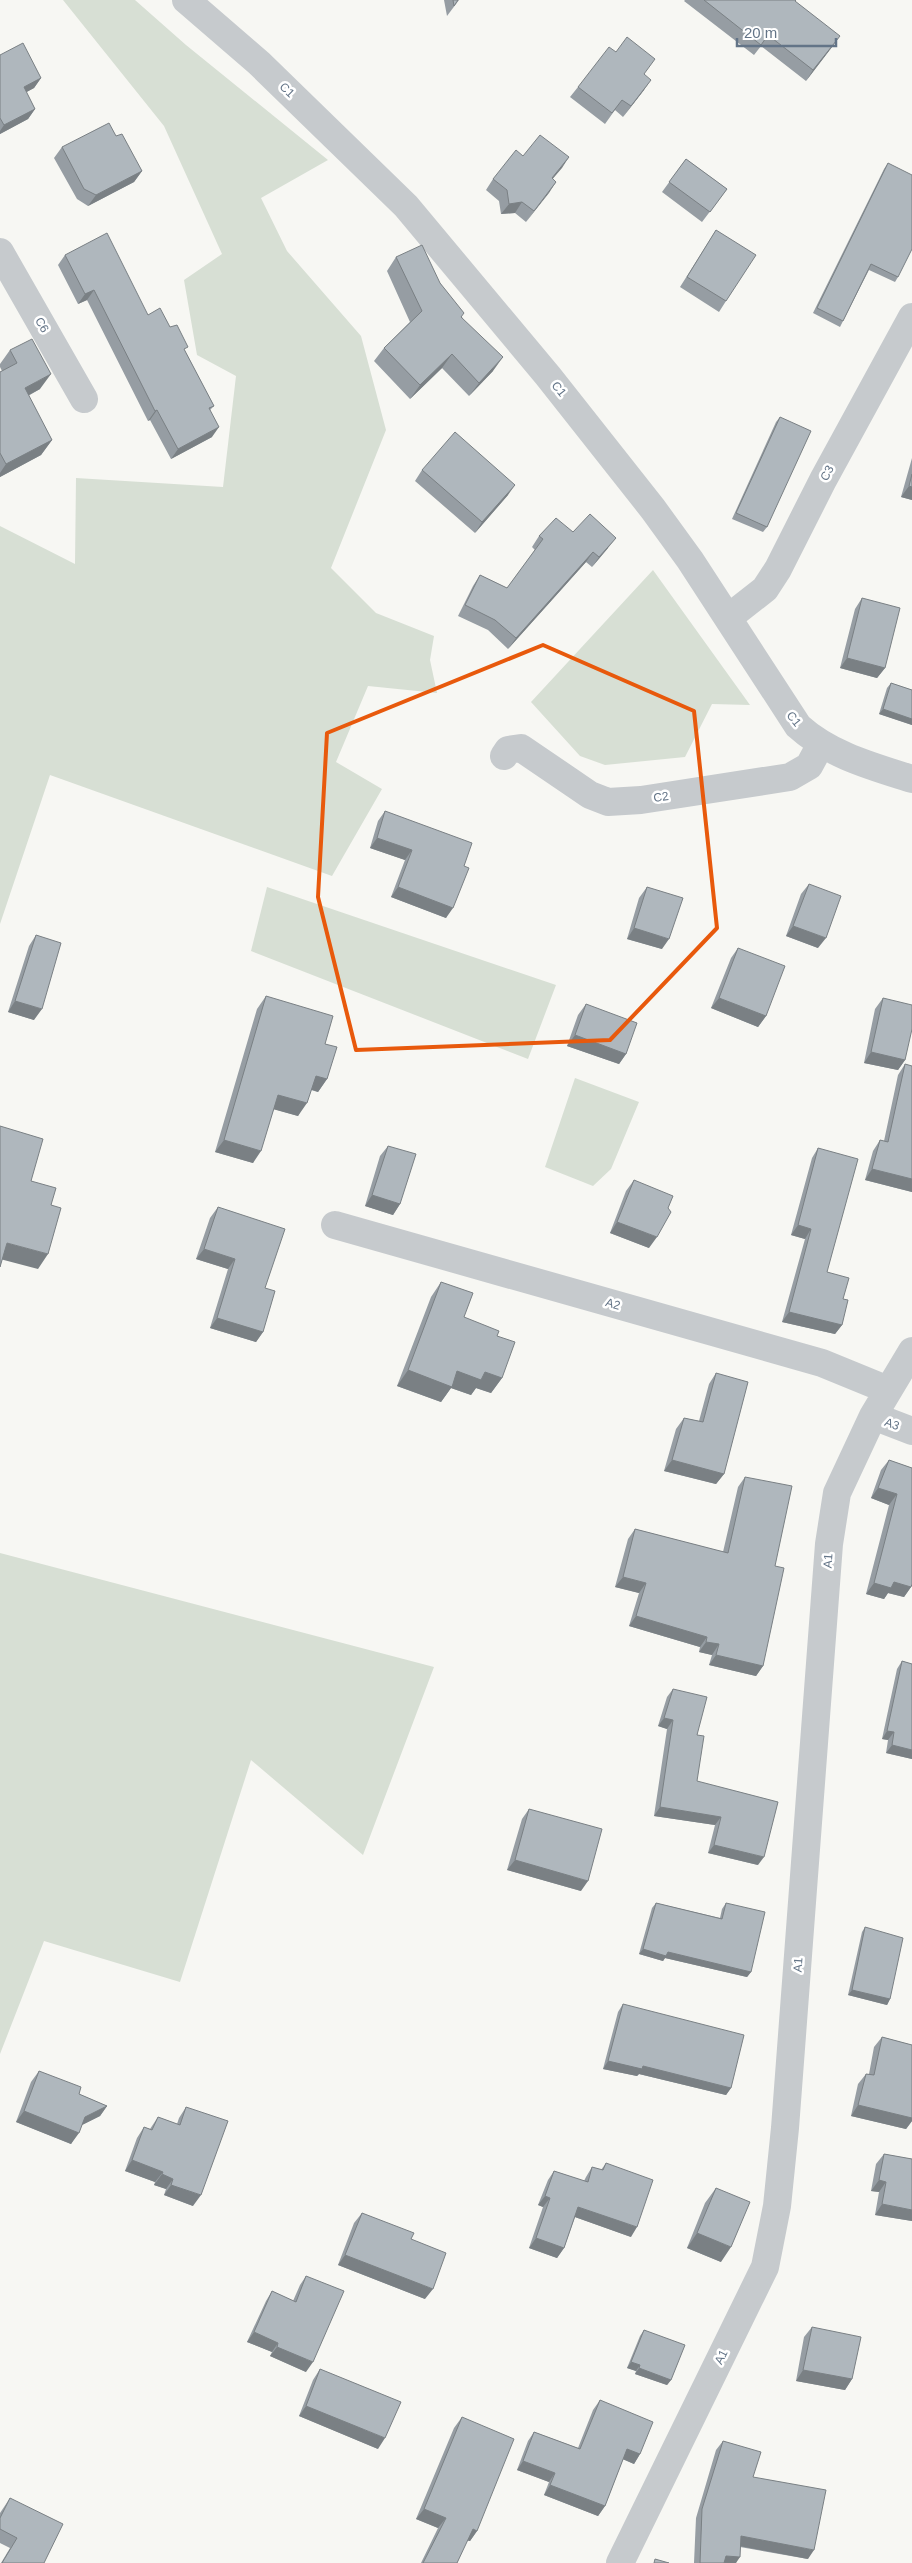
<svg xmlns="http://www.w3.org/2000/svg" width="912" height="2563" font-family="Helvetica,sans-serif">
<rect width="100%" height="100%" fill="#f7f7f3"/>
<path fill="#d7dfd4" d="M 63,0 L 135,0 L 186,45 L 328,160 L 261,198 L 287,251 L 361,336 L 386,430 L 331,568 L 376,613 L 434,636 L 430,660 L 437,693 L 368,686 L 336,762 L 382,789 L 332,876 L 50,775 L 0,924 L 0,526 L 75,564 L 76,478 L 223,487 L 236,376 L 197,355 L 184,280 L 222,254 L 164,126 Z
M 653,570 L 750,705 L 712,704 L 685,757 L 605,765 L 580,756 L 531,702 Z
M 267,887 L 556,985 L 528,1059 L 251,951 Z
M 575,1078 L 639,1102 L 611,1169 L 593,1186 L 545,1167 Z
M 0,1553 L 434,1667 L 363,1855 L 251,1760 L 180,1982 L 44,1941 L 0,2054 Z"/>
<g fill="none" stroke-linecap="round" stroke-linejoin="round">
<path stroke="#c6cacd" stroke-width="28" d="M 186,0 L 259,63 L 406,206 L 548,376 L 653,509 L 690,560 L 798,726 C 830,755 871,766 912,779
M 0,252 L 84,399
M 728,618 L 765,589 L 778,569 L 823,480 L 912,317
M 504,756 L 508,750 L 521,748 L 590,795 L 608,802 L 641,800 L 790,777 L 809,766 L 821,744
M 335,1225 L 822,1363 L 888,1390
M 873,1416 L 912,1431
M 620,2563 L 765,2267 L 777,2206 L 785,2128 L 829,1544 L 837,1493 L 873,1416 L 912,1351"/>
</g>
<path fill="#969da3" d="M 444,0 L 459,0 L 447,16 Z
M 685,0 L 796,0 L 795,1 L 832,47 L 806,81 L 761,46 L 754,55 L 684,1 Z
M 0,55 L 41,78 L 34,88 L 26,92 L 35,109 L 28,119 L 0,134 Z
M 644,75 L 644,90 L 623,117 L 615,110 L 605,124 L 570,97 L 578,87 Z
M 116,136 L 142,171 L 134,182 L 88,206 L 77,199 L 54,158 L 62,147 Z
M 523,156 L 569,157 L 552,179 L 556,182 L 526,222 L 515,213 L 501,214 L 499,201 L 486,190 L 493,179 Z
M 686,159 L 727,189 L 702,222 L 662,192 Z
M 888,163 L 898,277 L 895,282 L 869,270 L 843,321 L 840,327 L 813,313 L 884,169 Z
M 716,230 L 726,301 L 719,312 L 680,287 Z
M 65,255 L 148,315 L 170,327 L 185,351 L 214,406 L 210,410 L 212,437 L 171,459 L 150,420 L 148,421 L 87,300 L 78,304 L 58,265 Z
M 396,257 L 440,283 L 462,317 L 493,371 L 469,396 L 442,368 L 410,399 L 374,361 L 384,348 L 410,322 L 387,271 Z
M 10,350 L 40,389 L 28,396 L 52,440 L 41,455 L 0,477 L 0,372 L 2,371 L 0,367 L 0,364 Z
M 780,417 L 767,527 L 763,532 L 732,519 L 776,422 Z
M 912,458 L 912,500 L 901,497 Z
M 422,470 L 508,495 L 475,533 L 415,481 Z
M 573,532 L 608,548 L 592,567 L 586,562 L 508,649 L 488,630 L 458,616 L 473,586 L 480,575 L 507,588 L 535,550 L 532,547 L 539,536 Z
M 862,598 L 885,668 L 877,678 L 840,668 L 855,609 Z
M 891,683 L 912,690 L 912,725 L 879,714 L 887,688 Z
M 385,811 L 464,866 L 446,918 L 391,897 L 405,860 L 370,848 L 378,821 Z
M 809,884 L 818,948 L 786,936 L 801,894 Z
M 647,887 L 662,949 L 627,939 L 639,898 Z
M 36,935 L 34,1020 L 8,1012 L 29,946 Z
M 738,948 L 766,1016 L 758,1027 L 711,1008 L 731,958 Z
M 266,996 L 325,1044 L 327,1079 L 318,1092 L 311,1090 L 298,1116 L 274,1109 L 253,1163 L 215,1152 L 257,1009 Z
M 883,998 L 905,1060 L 898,1070 L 864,1063 L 875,1009 Z
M 586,1004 L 626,1054 L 619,1064 L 567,1046 L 578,1015 Z
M 905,1064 L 912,1192 L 865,1180 L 873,1151 L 880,1140 L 884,1141 L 898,1075 Z
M 388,1146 L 400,1204 L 393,1215 L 365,1206 L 380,1156 Z
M 818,1148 L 827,1272 L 842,1325 L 835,1334 L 782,1322 L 805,1239 L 791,1235 L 812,1158 Z
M 634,1180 L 649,1248 L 610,1233 L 626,1191 Z
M 218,1207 L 265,1288 L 263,1332 L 256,1342 L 210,1328 L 228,1269 L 196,1259 L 210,1218 Z
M 441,1282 L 464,1317 L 497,1336 L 502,1378 L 491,1393 L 476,1388 L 471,1395 L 451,1388 L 441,1402 L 397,1386 L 431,1297 Z
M 716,1373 L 724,1474 L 716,1484 L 664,1471 L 676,1429 L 684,1418 L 699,1421 L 709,1384 Z
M 889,1460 L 912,1468 L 911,1587 L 904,1597 L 888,1593 L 884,1599 L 866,1594 L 889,1505 L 871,1498 L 881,1470 Z
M 745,1477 L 775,1566 L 763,1666 L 756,1676 L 709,1665 L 712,1655 L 699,1652 L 700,1647 L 629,1626 L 639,1593 L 615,1587 L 628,1539 L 635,1529 L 723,1552 L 738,1487 Z
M 902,1661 L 912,1664 L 912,1759 L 886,1753 L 888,1740 L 882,1739 L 897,1669 Z
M 673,1689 L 697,1735 L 697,1781 L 758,1865 L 708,1853 L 715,1825 L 654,1816 L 667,1729 L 658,1726 L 667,1697 Z
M 529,1809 L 581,1891 L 507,1870 L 522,1819 Z
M 656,1903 L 720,1918 L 722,1909 L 726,1903 L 751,1972 L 747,1977 L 665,1958 L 663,1961 L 639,1954 L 652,1908 Z
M 865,1927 L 890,1999 L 887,2005 L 848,1995 L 862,1932 Z
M 623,2004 L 731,2088 L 726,2095 L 639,2074 L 637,2076 L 603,2069 L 618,2012 Z
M 882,2037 L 912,2045 L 912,2121 L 906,2129 L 851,2116 L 858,2084 L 866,2074 L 869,2074 L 874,2047 Z
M 39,2071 L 79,2094 L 107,2106 L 100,2116 L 82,2125 L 71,2144 L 16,2122 L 31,2082 Z
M 186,2107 L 193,2206 L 164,2195 L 166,2189 L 154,2185 L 155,2182 L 125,2171 L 137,2138 L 144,2127 L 150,2129 L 158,2117 L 177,2124 L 179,2118 Z
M 884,2154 L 912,2159 L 912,2221 L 875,2215 L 879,2192 L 871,2191 L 876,2164 Z
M 606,2163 L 631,2237 L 575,2217 L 564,2248 L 557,2258 L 529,2248 L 543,2207 L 538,2205 L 548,2180 L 554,2171 L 584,2181 L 586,2177 L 592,2167 L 601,2170 Z
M 716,2188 L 721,2262 L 687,2248 L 705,2203 Z
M 362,2213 L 411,2239 L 425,2299 L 338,2265 L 354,2223 Z
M 306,2276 L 306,2372 L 270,2356 L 272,2352 L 247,2342 L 266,2301 L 272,2291 L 293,2301 L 300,2285 Z
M 812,2327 L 852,2379 L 845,2390 L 796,2381 L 804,2337 Z
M 644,2330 L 671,2380 L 667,2385 L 635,2374 L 636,2371 L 627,2368 L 640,2336 Z
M 320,2369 L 378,2449 L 299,2416 L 313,2380 Z
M 600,2400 L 640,2454 L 634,2464 L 623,2459 L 605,2506 L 598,2516 L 544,2495 L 549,2482 L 517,2470 L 528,2441 L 534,2432 L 578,2448 L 593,2410 Z
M 462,2417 L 477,2531 L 470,2541 L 467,2540 L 457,2563 L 421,2563 L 438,2528 L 416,2519 L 454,2428 Z
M 723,2441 L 753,2477 L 808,2559 L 740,2547 L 736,2563 L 694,2563 L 696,2518 L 716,2450 Z
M 10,2498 L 44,2563 L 1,2563 L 10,2548 L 0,2543 L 0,2513 Z"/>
<path fill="#7a8084" d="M 840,36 L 832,47 L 806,81 L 813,70 Z
M 41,78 L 34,88 L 16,98 L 24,87 Z
M 651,80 L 644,90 L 623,117 L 631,106 Z
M 35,109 L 28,119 L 0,134 L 0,131 L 4,125 Z
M 569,157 L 562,168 L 544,189 L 552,178 Z
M 142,171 L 134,182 L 88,206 L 96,195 Z
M 556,182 L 549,193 L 526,222 L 534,211 Z
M 522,202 L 515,213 L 501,214 L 509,204 Z
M 94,290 L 87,300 L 78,304 L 85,294 Z
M 452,354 L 442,368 L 410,399 L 420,385 Z
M 503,357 L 493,371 L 469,396 L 479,383 Z
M 51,374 L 40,389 L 14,403 L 25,388 Z
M 157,410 L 150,420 L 148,421 L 155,411 Z
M 219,427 L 212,437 L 171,459 L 178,449 Z
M 52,440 L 41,455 L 0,477 L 0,473 L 6,464 Z
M 515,485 L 508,495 L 475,533 L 482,522 Z
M 909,486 L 912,487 L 912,500 L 901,497 Z
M 616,538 L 608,548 L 592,567 L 599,557 Z
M 593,552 L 586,562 L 508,649 L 516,638 Z
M 847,658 L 885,668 L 877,678 L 840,668 Z
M 883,709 L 912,719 L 912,725 L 879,714 Z
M 377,838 L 412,850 L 405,860 L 370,848 Z
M 398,887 L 453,908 L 446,918 L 391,897 Z
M 793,926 L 826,938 L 818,948 L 786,936 Z
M 634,928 L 669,939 L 662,949 L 627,939 Z
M 719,998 L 766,1016 L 758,1027 L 711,1008 Z
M 15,1001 L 42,1009 L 34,1020 L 8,1012 Z
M 575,1035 L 626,1054 L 619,1064 L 567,1046 Z
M 871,1052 L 905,1060 L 898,1070 L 864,1063 Z
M 316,1076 L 327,1079 L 318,1092 L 307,1088 Z
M 278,1095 L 307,1103 L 298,1116 L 269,1108 Z
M 224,1140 L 261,1151 L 253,1163 L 215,1152 Z
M 872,1169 L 912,1179 L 912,1192 L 865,1180 Z
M 372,1195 L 400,1204 L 393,1215 L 365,1206 Z
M 617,1222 L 657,1237 L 649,1248 L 610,1233 Z
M 798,1225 L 811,1229 L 805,1239 L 791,1235 Z
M 7,1243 L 48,1254 L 38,1269 L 0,1259 Z
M 204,1249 L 235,1259 L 228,1269 L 196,1259 Z
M 789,1312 L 842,1325 L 835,1334 L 782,1322 Z
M 217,1318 L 263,1332 L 256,1342 L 210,1328 Z
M 408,1370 L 485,1372 L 502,1378 L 491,1393 L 476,1388 L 471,1395 L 451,1388 L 441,1402 L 397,1386 Z
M 672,1460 L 724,1474 L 716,1484 L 664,1471 Z
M 878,1488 L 897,1494 L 889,1505 L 871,1498 Z
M 623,1577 L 646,1583 L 639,1593 L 615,1587 Z
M 894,1582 L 911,1587 L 904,1597 L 888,1593 L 884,1599 L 866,1594 L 874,1583 Z
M 636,1616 L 707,1637 L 700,1647 L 629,1626 Z
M 706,1642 L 719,1644 L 712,1655 L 699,1652 Z
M 716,1655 L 763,1666 L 756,1676 L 709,1665 Z
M 664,1718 L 673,1720 L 667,1729 L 658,1726 Z
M 887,1731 L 894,1732 L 888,1740 L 882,1739 Z
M 892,1745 L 912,1750 L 912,1759 L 886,1753 Z
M 660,1807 L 721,1817 L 715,1825 L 654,1816 Z
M 714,1845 L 764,1857 L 758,1865 L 708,1853 Z
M 515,1860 L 588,1881 L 581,1891 L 507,1870 Z
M 643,1949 L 668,1952 L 751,1972 L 747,1977 L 665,1958 L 663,1961 L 639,1954 Z
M 852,1990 L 890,1999 L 887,2005 L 848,1995 Z
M 608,2061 L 643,2066 L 731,2088 L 726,2095 L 639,2074 L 637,2076 L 603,2069 Z
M 858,2105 L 912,2118 L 912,2121 L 906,2129 L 851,2116 Z
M 107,2106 L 100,2116 L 78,2127 L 85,2117 Z
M 24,2111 L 79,2133 L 71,2144 L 16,2122 Z
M 132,2160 L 163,2172 L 155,2182 L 125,2171 Z
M 162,2174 L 173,2179 L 166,2189 L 154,2185 Z
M 879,2180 L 886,2182 L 879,2192 L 871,2191 Z
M 171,2185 L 201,2195 L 193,2206 L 164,2195 Z
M 545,2196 L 550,2198 L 543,2207 L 538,2205 Z
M 882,2204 L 912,2210 L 912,2221 L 875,2215 Z
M 578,2207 L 637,2227 L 631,2237 L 572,2216 Z
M 697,2233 L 731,2247 L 721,2262 L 687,2248 Z
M 536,2238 L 564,2248 L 557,2258 L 529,2248 Z
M 345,2255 L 433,2289 L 425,2299 L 338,2265 Z
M 254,2332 L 278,2343 L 272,2352 L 247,2342 Z
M 277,2347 L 313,2362 L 306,2372 L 270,2356 Z
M 631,2362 L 640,2365 L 636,2371 L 627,2368 Z
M 639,2368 L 671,2380 L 667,2385 L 635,2374 Z
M 803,2370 L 852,2379 L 845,2390 L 796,2381 Z
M 306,2406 L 385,2438 L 378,2449 L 299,2416 Z
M 627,2449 L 640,2454 L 634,2464 L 620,2458 Z
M 523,2461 L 555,2473 L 549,2482 L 517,2470 Z
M 550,2485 L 605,2506 L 598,2516 L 544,2495 Z
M 424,2509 L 446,2518 L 438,2528 L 416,2519 Z
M 473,2529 L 477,2531 L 470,2541 L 465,2540 Z
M 741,2536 L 814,2550 L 808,2559 L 734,2545 Z
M 726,2556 L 740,2557 L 736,2563 L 721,2563 Z"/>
<path fill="#afb7bd" stroke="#7a8084" d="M 453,0 L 458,0 L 454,6 Z
M 704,0 L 796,0 L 795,1 L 840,36 L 813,70 L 768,35 L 761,45 Z
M 627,37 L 655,59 L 644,74 L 651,80 L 631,106 L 622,100 L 612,113 L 578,87 L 609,47 L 616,52 Z
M 23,43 L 41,78 L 24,87 L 35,109 L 4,125 L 0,118 L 0,55 Z
M 109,123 L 116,136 L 122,134 L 142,171 L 96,195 L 84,189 L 62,147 Z
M 540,135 L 569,157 L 552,178 L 556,182 L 534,211 L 522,202 L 509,204 L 507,190 L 493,179 L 516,150 L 523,156 Z
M 686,159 L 727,189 L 710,212 L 669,182 Z
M 888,163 L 912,175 L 912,249 L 898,277 L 871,264 L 843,321 L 817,308 Z
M 716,230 L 756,255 L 726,301 L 687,277 Z
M 107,233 L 148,315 L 160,308 L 170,327 L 177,325 L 188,347 L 184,349 L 214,406 L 209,408 L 219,427 L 178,449 L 157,410 L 155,411 L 94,290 L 85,294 L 65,255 Z
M 422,245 L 440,283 L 464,313 L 461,317 L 503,357 L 479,383 L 452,354 L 420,385 L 384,348 L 422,311 L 396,257 Z
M 32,339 L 51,374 L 25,388 L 52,440 L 6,464 L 0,453 L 0,372 L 17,363 L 10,350 Z
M 780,417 L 811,431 L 767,527 L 736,513 Z
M 455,432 L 515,485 L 482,522 L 422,470 Z
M 912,474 L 912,487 L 909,486 Z
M 590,514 L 616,538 L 599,557 L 593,552 L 516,638 L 495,620 L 465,605 L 480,575 L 507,588 L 543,539 L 539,536 L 556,518 L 573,532 Z
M 862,598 L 900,608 L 885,668 L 847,658 Z
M 891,683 L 912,690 L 912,719 L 883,709 Z
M 385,811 L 472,843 L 464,866 L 469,868 L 453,908 L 398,887 L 412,850 L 377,838 Z
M 809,884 L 841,896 L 826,938 L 793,926 Z
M 647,887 L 683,898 L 669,939 L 634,928 Z
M 36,935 L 61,943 L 42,1009 L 15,1001 Z
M 738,948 L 785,966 L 766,1016 L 719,998 Z
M 266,996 L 333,1016 L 325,1044 L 337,1047 L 327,1079 L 316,1076 L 307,1103 L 278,1095 L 261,1151 L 224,1140 Z
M 883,998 L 912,1005 L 912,1029 L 905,1060 L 871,1052 Z
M 586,1004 L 637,1023 L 626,1054 L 575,1035 Z
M 905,1064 L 912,1066 L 912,1179 L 872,1169 L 880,1140 L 888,1142 Z
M 0,1126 L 43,1139 L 31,1181 L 56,1188 L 51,1205 L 61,1208 L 48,1254 L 7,1243 L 0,1267 Z
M 388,1146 L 416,1154 L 400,1204 L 372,1195 Z
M 818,1148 L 858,1159 L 827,1272 L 849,1278 L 843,1299 L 848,1300 L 842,1325 L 789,1312 L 811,1229 L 798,1225 Z
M 634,1180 L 673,1196 L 668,1208 L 671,1212 L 657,1237 L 617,1222 Z
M 218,1207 L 285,1229 L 265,1288 L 275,1291 L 263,1332 L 217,1318 L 235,1259 L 204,1249 Z
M 441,1282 L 473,1293 L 464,1317 L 499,1331 L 497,1336 L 515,1342 L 502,1378 L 485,1372 L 481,1380 L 457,1371 L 452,1387 L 408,1370 Z
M 716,1373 L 748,1382 L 724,1474 L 672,1460 L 684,1418 L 703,1422 Z
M 889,1460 L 912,1468 L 912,1584 L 911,1587 L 894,1582 L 891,1588 L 874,1583 L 897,1494 L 878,1488 Z
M 745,1477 L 792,1486 L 775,1566 L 784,1568 L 763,1666 L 716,1655 L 719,1644 L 706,1642 L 707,1637 L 636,1616 L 646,1583 L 623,1577 L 635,1529 L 728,1553 Z
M 902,1661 L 912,1664 L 912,1750 L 892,1745 L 894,1732 L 887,1731 Z
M 673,1689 L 707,1697 L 697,1735 L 704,1736 L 697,1781 L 778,1802 L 764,1857 L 714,1845 L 721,1817 L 660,1807 L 673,1720 L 664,1718 Z
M 529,1809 L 602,1829 L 588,1881 L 515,1860 Z
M 656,1903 L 722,1919 L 726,1903 L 765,1912 L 751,1972 L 668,1952 L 666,1956 L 643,1949 Z
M 865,1927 L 903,1938 L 890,1999 L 852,1990 Z
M 623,2004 L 744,2035 L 731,2088 L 643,2066 L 642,2069 L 608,2061 Z
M 882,2037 L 912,2045 L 912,2118 L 858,2105 L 866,2074 L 874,2075 Z
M 39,2071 L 81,2087 L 79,2094 L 107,2106 L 85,2117 L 79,2133 L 24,2111 Z
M 186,2107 L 228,2121 L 201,2195 L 171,2185 L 173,2179 L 162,2174 L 163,2172 L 132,2160 L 144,2127 L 152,2130 L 158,2117 L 180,2125 Z
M 884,2154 L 912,2159 L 912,2210 L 882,2204 L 886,2182 L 879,2180 Z
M 606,2163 L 653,2180 L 637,2227 L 578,2207 L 564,2248 L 536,2238 L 550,2198 L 545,2196 L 554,2171 L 588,2182 L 592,2167 L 603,2170 Z
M 716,2188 L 750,2202 L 731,2247 L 697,2233 Z
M 362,2213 L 414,2233 L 411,2239 L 446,2253 L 433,2289 L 345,2255 Z
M 306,2276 L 344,2291 L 313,2362 L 277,2347 L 278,2343 L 254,2332 L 272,2291 L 296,2302 Z
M 812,2327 L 861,2337 L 852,2379 L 803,2370 Z
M 644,2330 L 685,2345 L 671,2380 L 639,2368 L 640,2365 L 631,2362 Z
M 320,2369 L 401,2402 L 385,2438 L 306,2406 Z
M 600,2400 L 653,2422 L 640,2454 L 627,2449 L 605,2506 L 550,2485 L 555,2473 L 523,2461 L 534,2432 L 580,2449 Z
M 462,2417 L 514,2439 L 477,2531 L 473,2529 L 457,2563 L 423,2563 L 446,2518 L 424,2509 Z
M 723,2441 L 761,2452 L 753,2477 L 826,2490 L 814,2550 L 741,2536 L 740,2557 L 726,2556 L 724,2563 L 700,2563 L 702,2509 Z
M 10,2498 L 63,2524 L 44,2563 L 2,2563 L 17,2538 L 0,2529 L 0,2518 Z
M 655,2559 L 669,2563 L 654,2563 Z"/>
<path fill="none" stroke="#e8590c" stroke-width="4" stroke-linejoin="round" d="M 543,645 L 694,711 L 717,928 L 610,1040 L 356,1050 L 318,897 L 327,733 Z"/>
<g text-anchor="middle" stroke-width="5" stroke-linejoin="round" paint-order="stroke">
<g font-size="12" fill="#637487" stroke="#fff">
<text transform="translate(287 90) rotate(44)" y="4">C1</text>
<text transform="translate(42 325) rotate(60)" y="4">C6</text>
<text transform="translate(559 389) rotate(52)" y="4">C1</text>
<text transform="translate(827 473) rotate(-62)" y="4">C3</text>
<text transform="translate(794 719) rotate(51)" y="4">C1</text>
<text transform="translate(661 797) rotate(-8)" y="4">C2</text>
<text transform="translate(613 1304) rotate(16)" y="4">A2</text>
<text transform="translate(892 1424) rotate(20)" y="4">A3</text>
<text transform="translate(828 1561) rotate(-86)" y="4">A1</text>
<text transform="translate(798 1965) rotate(-86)" y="4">A1</text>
<text transform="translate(721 2357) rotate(-64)" y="4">A1</text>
</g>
</g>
<path d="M737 38v8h99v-8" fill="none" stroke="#637487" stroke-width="2.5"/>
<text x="744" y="38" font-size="15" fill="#637487" stroke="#ffffff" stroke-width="4" paint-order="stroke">20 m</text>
</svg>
